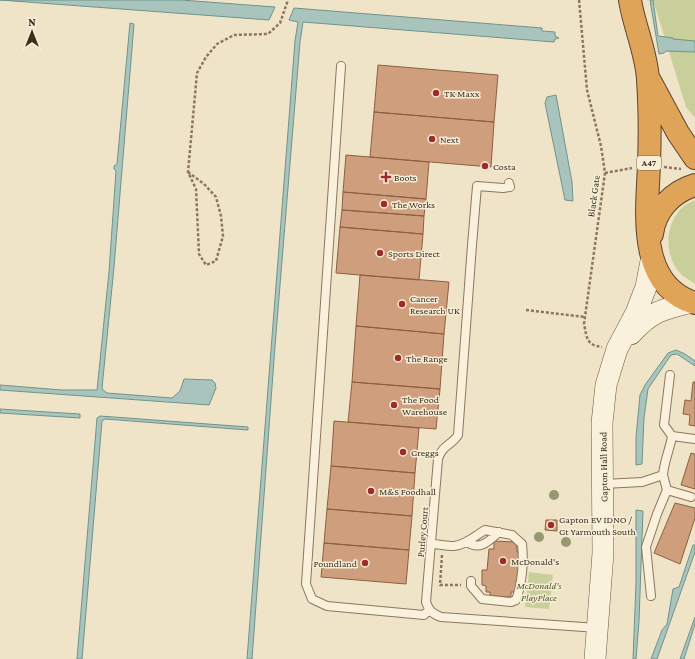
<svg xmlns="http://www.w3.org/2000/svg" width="695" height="659" font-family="'Crimson Pro',serif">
<rect width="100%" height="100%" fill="#f0e4c8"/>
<path fill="#c9cf9b" d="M 653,0 L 695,0 L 695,118 L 686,107 Z
M 695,200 L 695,284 C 691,281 686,278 682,275 C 663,257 664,223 684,206 C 687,203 692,202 695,200 Z
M 529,572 L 553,575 L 549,609 L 525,607 Z"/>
<path fill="#a9c4bc" stroke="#6f938a" d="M 0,0 L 181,0 L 275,7 L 269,20 Z
M 650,0 L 653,0 L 658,36 L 673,38 L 673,39 L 695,41 L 695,52 L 666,51 L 664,53 L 659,54 Z
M 294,8 L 542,28 L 542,31 L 555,32 L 555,36 L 559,38 L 555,39 L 554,42 L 303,22 L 300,42 L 275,346 L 252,659 L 247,659 L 295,41 L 298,22 L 289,20 Z
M 130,23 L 134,24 L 114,267 L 102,388 L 103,390 L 107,393 L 172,398 L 180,391 L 184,379 L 212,380 L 215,383 L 216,388 L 209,405 L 0,390 L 0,385 L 62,390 L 97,390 L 109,272 L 116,171 L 114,169 L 114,166 L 117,164 Z
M 556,95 L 572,182 L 573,201 L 565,200 L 545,103 L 547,97 Z
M 676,350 L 685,354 L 695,361 L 695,366 L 677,354 L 671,355 L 648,389 L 644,418 L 642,464 L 636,465 L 636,437 L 640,395 L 645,385 L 668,353 Z
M 0,409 L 80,414 L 80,418 L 0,413 Z
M 100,416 L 248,427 L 248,430 L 105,419 L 102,421 L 82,659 L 77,659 L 97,418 Z
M 636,510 L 643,511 L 639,621 L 636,659 L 633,659 L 636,583 Z
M 693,545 L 695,545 L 695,552 L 657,659 L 651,659 L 662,630 L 667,624 L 673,589 L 679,587 Z
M 695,617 L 695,624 L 684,659 L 680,659 Z"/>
<path fill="#cf9f7d" stroke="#8d5f41" d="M 378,65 L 498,75 L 494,122 L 374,112 Z
M 374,112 L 494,122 L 491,167 L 370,157 Z
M 346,155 L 429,162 L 426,199 L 343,192 Z
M 343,192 L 426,199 L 424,216 L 342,210 Z
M 342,210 L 424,216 L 423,234 L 340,227 Z
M 340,227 L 423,234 L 419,280 L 336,273 Z
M 360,275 L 449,282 L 444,334 L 356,326 Z
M 356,326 L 444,334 L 440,389 L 352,382 Z
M 352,382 L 440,389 L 436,429 L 348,422 Z
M 693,382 L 695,382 L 695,426 L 689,425 L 690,415 L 683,414 L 685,400 L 691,401 Z
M 334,421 L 419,428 L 415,473 L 331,466 Z
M 691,453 L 695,454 L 695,489 L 681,485 Z
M 331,466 L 415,473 L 412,516 L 327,509 Z
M 675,503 L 695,508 L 695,518 L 680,564 L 654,553 Z
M 327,509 L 412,516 L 409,550 L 324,543 Z
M 546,520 L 557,520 L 557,531 L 545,530 Z
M 494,541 L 515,542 L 517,547 L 517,552 L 519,552 L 517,592 L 511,592 L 511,597 L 490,596 L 490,592 L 486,592 L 486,586 L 482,585 L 482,570 L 487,570 L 489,549 L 494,549 Z
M 324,543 L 409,550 L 406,584 L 321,577 Z"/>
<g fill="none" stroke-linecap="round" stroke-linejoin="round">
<g stroke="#8d765c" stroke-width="10">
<path id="lane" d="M 341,66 L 306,584 L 312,599 L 327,606 L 424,615 L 429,610
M 509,183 L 510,187 L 503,188 L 477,186 L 472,245 L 458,435 C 452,445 442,445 438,459 L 426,602 C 429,611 433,614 441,617 L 598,628
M 672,436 L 695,439
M 604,484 L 642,482 L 663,475 C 664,461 670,449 672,436 L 664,425 L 670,375
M 667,490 L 691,497
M 467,542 C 480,551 489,541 499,532
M 431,544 C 438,544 446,546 454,546 C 465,545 475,536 485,530 L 512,535 L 522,544 C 524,562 522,584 516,600 L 511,602 L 482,599 L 471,586 L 471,581
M 651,596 L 646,547 L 657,514 L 667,490 L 663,475"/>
</g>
<g stroke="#6f573f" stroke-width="22">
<path id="secondary" d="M 631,334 C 652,311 663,309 692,302
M 595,659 L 603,553 L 602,423 L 606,385 L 617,349 L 636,313 L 646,287 L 652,256"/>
</g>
<g stroke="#5b4430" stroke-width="24">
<path id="highway" d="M 630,0 C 634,26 647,54 648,80 C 650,108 650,137 649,165 C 647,212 637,286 695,303
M 650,81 L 678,133 L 695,158
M 652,234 C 655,210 672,192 695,185"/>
</g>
<path stroke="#8d765c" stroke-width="2.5" stroke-dasharray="3 2" stroke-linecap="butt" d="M 579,0 L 587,90 L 601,146 L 605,173 L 584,324 C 587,338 586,345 602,347
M 664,167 L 681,169
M 188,172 L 204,184 L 216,197 L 221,216 L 223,236 L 216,261 L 206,265 L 199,254 L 196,189 L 188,172 L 197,73 L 206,57 L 217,44 L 234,35 L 268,34 L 280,23 L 288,0
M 605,173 L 632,168
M 526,310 L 585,317
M 442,555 L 440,585 L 461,585"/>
<use href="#lane" stroke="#faf1dc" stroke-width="8"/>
<use href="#secondary" stroke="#faf1dc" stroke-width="21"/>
<use href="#highway" stroke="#e0a458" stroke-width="22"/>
</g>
<g fill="#96986f">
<circle cx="554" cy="495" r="5"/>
<circle cx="539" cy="537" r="5"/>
<circle cx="566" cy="542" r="5"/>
</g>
<g fill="#9e2a2b" stroke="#f7eed8" stroke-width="1.5">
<circle cx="436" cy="93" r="4"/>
<circle cx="432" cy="139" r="4"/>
<circle cx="485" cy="166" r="4"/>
<path d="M384 171h4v4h4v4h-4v4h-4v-4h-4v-4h4z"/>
<circle cx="384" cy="204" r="4"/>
<circle cx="380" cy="253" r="4"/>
<circle cx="402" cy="304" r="4"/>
<circle cx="398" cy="358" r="4"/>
<circle cx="394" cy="405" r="4"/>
<circle cx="403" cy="452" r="4"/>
<circle cx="371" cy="491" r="4"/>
<circle cx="551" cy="525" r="4"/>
<circle cx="503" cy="561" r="4"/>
<circle cx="365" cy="563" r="4"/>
</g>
<g text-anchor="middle" stroke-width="3" stroke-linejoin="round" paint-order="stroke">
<rect fill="#f7eed8" stroke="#756857" stroke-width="1" x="637" y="156" width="24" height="14" rx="3"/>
<g font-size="9" font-weight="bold" fill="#3d2e20">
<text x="649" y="166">A47</text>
</g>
<g font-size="10" fill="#3d2e20" stroke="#f7eed8" text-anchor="start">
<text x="444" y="97">TK Maxx</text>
<text x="440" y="143">Next</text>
<text x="493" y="170">Costa</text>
<text x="394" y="181">Boots</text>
<text x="392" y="208">The Works</text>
<text x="388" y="257">Sports Direct</text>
<text x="410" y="302">Cancer<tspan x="410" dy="12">Research UK</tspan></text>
<text x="406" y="362">The Range</text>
<text x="402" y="403">The Food<tspan x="402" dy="12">Warehouse</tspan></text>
<text x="411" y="456">Greggs</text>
<text x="379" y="495">M&amp;S Foodhall</text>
<text x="559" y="523">Gapton EV IDNO /<tspan x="559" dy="12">Gt Yarmouth South</tspan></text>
<text x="511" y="565">McDonald's</text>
<text x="357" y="567" text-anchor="end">Poundland</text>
</g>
<g font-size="10" fill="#3d2e20" stroke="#f7eed8">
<text transform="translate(593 196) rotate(-82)" y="4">Black Gate</text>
<text transform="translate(603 467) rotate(-91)" y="4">Gapton Hall Road</text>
<text transform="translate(422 532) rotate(-85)" y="4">Purley Court</text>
</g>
<g font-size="10" font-style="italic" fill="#4d5a26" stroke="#f7eed8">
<text x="539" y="589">McDonald's<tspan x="539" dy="12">PlayPlace</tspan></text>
</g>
</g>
<g transform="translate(32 32)" stroke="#f7eed8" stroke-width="3" paint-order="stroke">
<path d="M0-3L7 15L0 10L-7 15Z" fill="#3d2e20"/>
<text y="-6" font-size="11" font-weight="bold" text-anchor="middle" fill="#3d2e20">N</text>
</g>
</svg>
